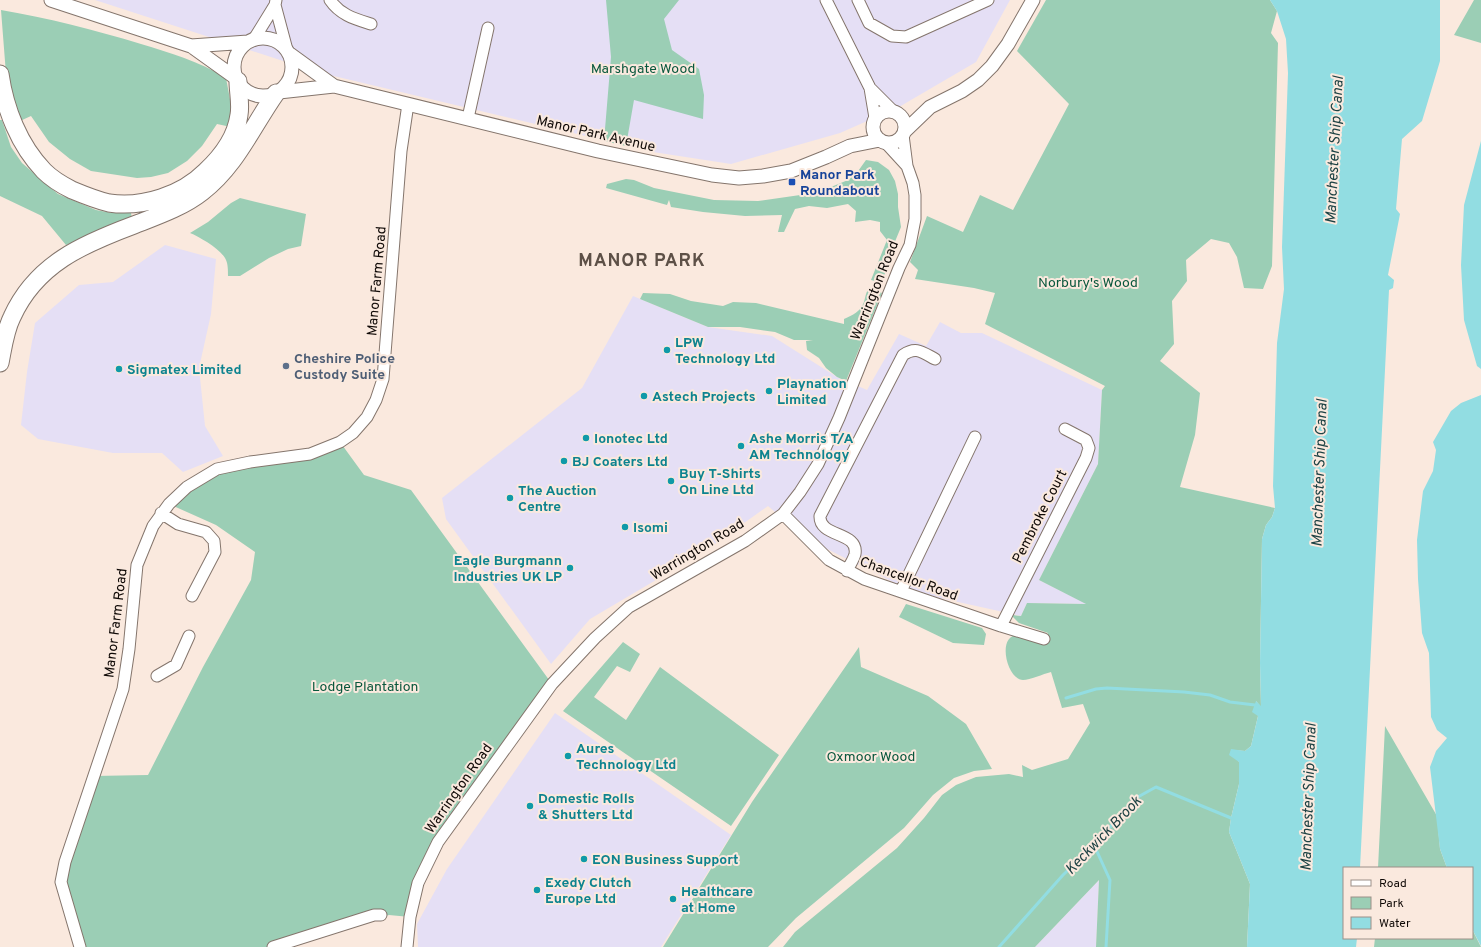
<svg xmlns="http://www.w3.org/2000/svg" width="1481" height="947" font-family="Overpass,sans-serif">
<rect width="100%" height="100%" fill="#fae9de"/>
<path fill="#e5dff5" d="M 95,0 L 1010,0 L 976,62 L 899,107 L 840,133 L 731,164 L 653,152 L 317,72 Z
M 165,245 L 216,259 L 211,314 L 199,368 L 205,426 L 223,456 L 183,472 L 162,453 L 113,453 L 38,439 L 21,425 L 27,372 L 35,323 L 79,285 L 113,282 Z
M 633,296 L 708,327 L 772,336 L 837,377 L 867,390 L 899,334 L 926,346 L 940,322 L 961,333 L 982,333 L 1102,390 L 1098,464 L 1039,580 L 1087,604 L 1027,603 L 1021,616 L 913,592 L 805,538 L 768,506 L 705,551 L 590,619 L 551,664 L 446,519 L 442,498 L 582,388 Z
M 555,713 L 731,835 L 661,947 L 418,947 L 417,924 L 447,869 Z
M 1099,880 L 1096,947 L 1035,947 Z"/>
<path fill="#9bceb5" d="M 606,0 L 679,0 L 664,19 L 672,50 L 699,69 L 704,95 L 703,119 L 634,100 L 626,146 L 604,141 L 611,57 Z
M 1046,0 L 1270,0 L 1277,11 L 1271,33 L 1278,43 L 1272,266 L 1263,289 L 1244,288 L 1237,257 L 1229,243 L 1211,239 L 1186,260 L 1187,281 L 1172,301 L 1174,344 L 1160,361 L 1200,393 L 1195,435 L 1180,487 L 1275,508 L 1272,517 L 1266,525 L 1262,539 L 1260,663 L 1261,707 L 1256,701 L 1258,716 L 1251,746 L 1245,751 L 1232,750 L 1239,762 L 1240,770 L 1239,784 L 1231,818 L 1229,832 L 1250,884 L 1247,947 L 1096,947 L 1099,880 L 1035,947 L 783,947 L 795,932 L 897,848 L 924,818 L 942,795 L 956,785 L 976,777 L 1009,774 L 1023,777 L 1022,765 L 1032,770 L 1068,759 L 1090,723 L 1083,704 L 1062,708 L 1051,672 C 1043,674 1030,680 1023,680 C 1007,680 996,635 1018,635 C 1025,635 1039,641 1046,643 L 1048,633 L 1019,623 L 1013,617 L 1013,615 L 1021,616 L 1027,603 L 1086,604 L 1039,580 L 1098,464 L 1102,390 L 1105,386 L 985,324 L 995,293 L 974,288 L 915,279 L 918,270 L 910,262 L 927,216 L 963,232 L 980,195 L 1013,210 L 1069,104 L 1017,51 Z
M 1474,0 L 1481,0 L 1481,43 L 1454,35 Z
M 1,10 C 48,18 95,30 141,44 C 170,53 199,61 226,78 L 232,110 L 231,127 L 217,124 L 202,146 L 187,161 L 168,173 L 151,177 L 137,178 L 91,171 L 70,159 L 49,142 L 31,116 L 20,121 L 6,74 Z
M 0,120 L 2,120 L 11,147 L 22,163 L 58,194 L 96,210 L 112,213 L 131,213 L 132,219 L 66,245 L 42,216 L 0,196 Z
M 866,160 L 878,162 L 889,170 L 895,181 L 898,194 L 898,207 L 901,227 L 894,244 L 892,255 L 885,273 L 882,283 L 871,280 L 887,240 L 880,231 L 880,222 L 870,220 L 855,222 L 856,211 L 848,204 L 827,208 L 809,206 L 795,209 L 784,232 L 778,232 L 782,215 L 745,216 L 703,212 L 671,207 L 669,200 L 667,205 L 606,188 L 607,184 L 626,179 L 634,180 L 654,188 L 714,200 L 758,201 L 814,193 L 831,187 L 848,180 L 856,174 Z
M 240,198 L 306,214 L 301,246 L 288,249 L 269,258 L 240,276 L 228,276 C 228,271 228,264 226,260 C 222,250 200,237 190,233 L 208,222 L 231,203 Z
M 871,287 L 882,293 L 846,381 L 837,377 L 826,368 L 819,358 L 807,350 L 806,341 L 813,340 L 794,340 L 775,332 L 740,327 L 708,327 L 640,299 L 643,293 L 670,294 L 691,301 L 723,306 L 733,302 L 756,303 L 844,324 L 844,319 C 853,315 860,312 864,302 C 866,296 865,292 871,287 Z
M 340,442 L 364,475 L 411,490 L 552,684 L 438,842 L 410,917 L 389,915 L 268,947 L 80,947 L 71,918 L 65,862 L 94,776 L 148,775 L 203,667 L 251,580 L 255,552 L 216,525 L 169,504 L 217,469 Z
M 906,604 L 982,628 L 986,634 L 984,645 L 953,643 L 899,617 Z
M 623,642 L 640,654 L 630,672 L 617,666 L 594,697 L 626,720 L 660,667 L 779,755 L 731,826 L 563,711 Z
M 859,647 L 861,667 L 928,696 L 966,724 L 992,769 L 974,771 L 954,778 L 933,795 L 904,828 L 796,918 L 768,947 L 663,947 L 752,802 Z
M 1385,726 L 1437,816 L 1440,849 L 1447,868 L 1378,868 Z
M 1472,929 L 1481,947 L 1374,947 L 1375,938 L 1472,938 Z"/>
<path fill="#92dde2" d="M 1270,0 L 1440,0 L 1440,61 L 1422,121 L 1402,139 L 1396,209 L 1400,214 L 1388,275 L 1394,280 L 1393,288 L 1389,290 L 1360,868 L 1344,868 L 1344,938 L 1357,938 L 1356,947 L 1247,947 L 1250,884 L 1229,832 L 1231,818 L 1239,784 L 1239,762 L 1229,755 L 1231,749 L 1245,751 L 1251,746 L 1258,716 L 1252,712 L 1256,701 L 1261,706 L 1260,663 L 1262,539 L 1266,525 L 1272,517 L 1275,508 L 1273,486 L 1277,343 L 1284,289 L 1282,247 L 1288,73 L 1286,39 L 1277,11 Z
M 1481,141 L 1481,369 L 1477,366 L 1464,320 L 1461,265 L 1464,205 Z
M 1481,395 L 1481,946 L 1472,929 L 1472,868 L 1447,868 L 1440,849 L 1430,767 L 1436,751 L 1447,738 L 1437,730 L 1431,717 L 1429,653 L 1422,633 L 1418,579 L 1417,540 L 1423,491 L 1433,471 L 1436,450 L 1433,442 L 1451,411 L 1461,403 Z"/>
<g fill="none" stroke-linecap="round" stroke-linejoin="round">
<path stroke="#92dde2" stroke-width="3" d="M 1066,698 L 1096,689 L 1107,688 L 1184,692 L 1210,695 L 1230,702 L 1255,705
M 1094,845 L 1110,880 L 1106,947
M 999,947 L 1063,875 L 1094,845 L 1136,798 L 1156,787 L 1231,818"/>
<g stroke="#84756c" stroke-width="13">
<path id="minor" d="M 276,0 L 275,5 L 287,50
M 330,0 C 340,15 355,19 371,24
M 826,0 L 870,88 L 875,118
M 858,0 L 869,23 L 892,36 L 906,37 L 988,0
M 254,39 L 275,5
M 870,88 L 893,111
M 468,118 L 488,28
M 885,142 L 907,166
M 161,513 L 178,524 L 206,532 L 214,541 L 215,552 L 192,596
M 783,514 L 829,560 L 864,579 L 1001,626 L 1044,639
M 847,571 C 849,566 854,559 855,554 C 859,531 819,538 820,516 L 903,355 C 916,346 922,352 935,359
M 901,591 L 975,437
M 1001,626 L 1086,458 L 1089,448 L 1086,440 L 1065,429
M 157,676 L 176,665 L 189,636
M 80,947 L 61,882 L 65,862 L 123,689 L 129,649 L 137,565 L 153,526 L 169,504 L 187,487 L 217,469 L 250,462 L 310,454 L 340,442 L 353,433 L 367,417 L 376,400 L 383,379 L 401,151 L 408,104
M 273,947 L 374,915 L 381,915
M 407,947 L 410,917 L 418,883 L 438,842 L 552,684 L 595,638 L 629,607 L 745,541 L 783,514 L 800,492 L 818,464 L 839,418 L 899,268 L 910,245 L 915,219 L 915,195 L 913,183 L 907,166 L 903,135"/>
</g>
<g stroke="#84756c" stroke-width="15">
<path id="tertiary" d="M 51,0 L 191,46 L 237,79
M234 67a29 29 0 1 1 58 0a29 29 0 1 1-58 0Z
M 191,46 L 248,42
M 290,54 L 334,86
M 279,92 L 334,86 L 598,151 L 712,175 L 739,178 L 763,176 L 791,171 L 826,157 L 850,146 L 880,140
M873 127a16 16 0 1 1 32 0a16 16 0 1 1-32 0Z
M 905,131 L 930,107 L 962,91 L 978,80 L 992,66 L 1008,44 L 1033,0"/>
</g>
<g stroke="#84756c" stroke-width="19">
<path id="primary" d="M 0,74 C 5,109 19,145 44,171 C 52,179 62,185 72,190 C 84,195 96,200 109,203 C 143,208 182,195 206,171 C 222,156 236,137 239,115 C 241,104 238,92 238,81
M 0,363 C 3,348 5,331 12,317 C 36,264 83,244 134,225 C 157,216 183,207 202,192 C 236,166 252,127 276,93"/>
</g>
<use href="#minor" stroke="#fff" stroke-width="11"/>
<use href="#tertiary" stroke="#fff" stroke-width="13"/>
<use href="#primary" stroke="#fff" stroke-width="17"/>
</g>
<rect fill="#1a4fb4" stroke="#fae9de" stroke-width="1.5" x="788" y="178" width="8" height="8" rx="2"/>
<g fill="#0f9aa8" stroke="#fae9de" stroke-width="1.5">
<circle cx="667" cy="350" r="4"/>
<circle cx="119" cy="369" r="4"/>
<circle cx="769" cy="391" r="4"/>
<circle cx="644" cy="396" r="4"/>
<circle cx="586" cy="438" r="4"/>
<circle cx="741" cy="446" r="4"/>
<circle cx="564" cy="461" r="4"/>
<circle cx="671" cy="481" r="4"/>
<circle cx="510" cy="498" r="4"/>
<circle cx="625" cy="527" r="4"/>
<circle cx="570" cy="568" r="4"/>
<circle cx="568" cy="756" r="4"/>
<circle cx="530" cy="806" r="4"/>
<circle cx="584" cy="859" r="4"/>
<circle cx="537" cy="890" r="4"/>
<circle cx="673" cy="899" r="4"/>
</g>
<circle fill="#5c6f8a" stroke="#fae9de" stroke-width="1.5" cx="286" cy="366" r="4"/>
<g text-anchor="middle" stroke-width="4" stroke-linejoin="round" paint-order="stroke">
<g font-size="14" fill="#08573c" stroke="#fae9de">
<text x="643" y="73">Marshgate Wood</text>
<text x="1088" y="287">Norbury's Wood</text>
<text x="365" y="691">Lodge Plantation</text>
<text x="871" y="761">Oxmoor Wood</text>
</g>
<g font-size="14" fill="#100a07" stroke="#fae9de">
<text transform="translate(596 133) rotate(13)" y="5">Manor Park Avenue</text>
<text transform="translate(376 281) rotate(-85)" y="5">Manor Farm Road</text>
<text transform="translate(874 290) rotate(-68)" y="5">Warrington Road</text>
<text transform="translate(1039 516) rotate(-63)" y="5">Pembroke Court</text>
<text transform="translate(697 549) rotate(-31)" y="5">Warrington Road</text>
<text transform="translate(909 578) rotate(20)" y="5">Chancellor Road</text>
<text transform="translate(115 623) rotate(-83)" y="5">Manor Farm Road</text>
<text transform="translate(458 788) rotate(-55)" y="5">Warrington Road</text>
</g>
<g font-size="14" font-weight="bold" fill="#164399" stroke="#fae9de" text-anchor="start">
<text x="800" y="179">Manor Park<tspan x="800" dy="16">Roundabout</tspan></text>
</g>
<g font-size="14" font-weight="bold" fill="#0d838f" stroke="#fae9de" text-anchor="start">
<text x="675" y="347">LPW<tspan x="675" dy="16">Technology Ltd</tspan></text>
<text x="127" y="374">Sigmatex Limited</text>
<text x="777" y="388">Playnation<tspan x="777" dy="16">Limited</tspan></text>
<text x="652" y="401">Astech Projects</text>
<text x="594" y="443">Ionotec Ltd</text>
<text x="749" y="443">Ashe Morris T/A<tspan x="749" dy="16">AM Technology</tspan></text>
<text x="572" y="466">BJ Coaters Ltd</text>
<text x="679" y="478">Buy T-Shirts<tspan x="679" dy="16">On Line Ltd</tspan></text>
<text x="518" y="495">The Auction<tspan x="518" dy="16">Centre</tspan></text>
<text x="633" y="532">Isomi</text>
<text x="562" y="565" text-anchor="end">Eagle Burgmann<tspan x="562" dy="16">Industries UK LP</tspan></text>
<text x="576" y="753">Aures<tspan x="576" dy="16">Technology Ltd</tspan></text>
<text x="538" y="803">Domestic Rolls<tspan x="538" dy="16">&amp; Shutters Ltd</tspan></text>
<text x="592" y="864">EON Business Support</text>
<text x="545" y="887">Exedy Clutch<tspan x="545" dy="16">Europe Ltd</tspan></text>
<text x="681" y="896">Healthcare<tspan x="681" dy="16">at Home</tspan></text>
</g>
<g font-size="14" font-weight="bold" fill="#4e5e75" stroke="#fae9de" text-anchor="start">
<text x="294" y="363">Cheshire Police<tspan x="294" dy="16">Custody Suite</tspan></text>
</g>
<g font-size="15" font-style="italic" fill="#1d4244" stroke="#fae9de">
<text transform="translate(1334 150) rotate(-87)" y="5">Manchester Ship Canal</text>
<text transform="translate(1319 473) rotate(-88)" y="5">Manchester Ship Canal</text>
<text transform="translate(1308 797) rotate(-88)" y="5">Manchester Ship Canal</text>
<text transform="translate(1103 835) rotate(-46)" y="5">Keckwick Brook</text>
</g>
<g font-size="18" font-weight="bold" letter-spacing="1" fill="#5d5047" stroke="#fae9de">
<text x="642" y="266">MANOR PARK</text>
</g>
</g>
<rect x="1343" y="867" width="130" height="72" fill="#fae9de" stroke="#9c9088"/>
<rect x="1351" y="880" width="20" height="6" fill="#ffffff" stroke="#9c9088"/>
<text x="1379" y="887" font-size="12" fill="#100a07">Road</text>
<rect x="1351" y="897" width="20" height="12" fill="#9bceb5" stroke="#9c9088"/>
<text x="1379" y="907" font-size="12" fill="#100a07">Park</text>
<rect x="1351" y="917" width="20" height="12" fill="#92dde2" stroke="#9c9088"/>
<text x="1379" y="927" font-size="12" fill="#100a07">Water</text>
</svg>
